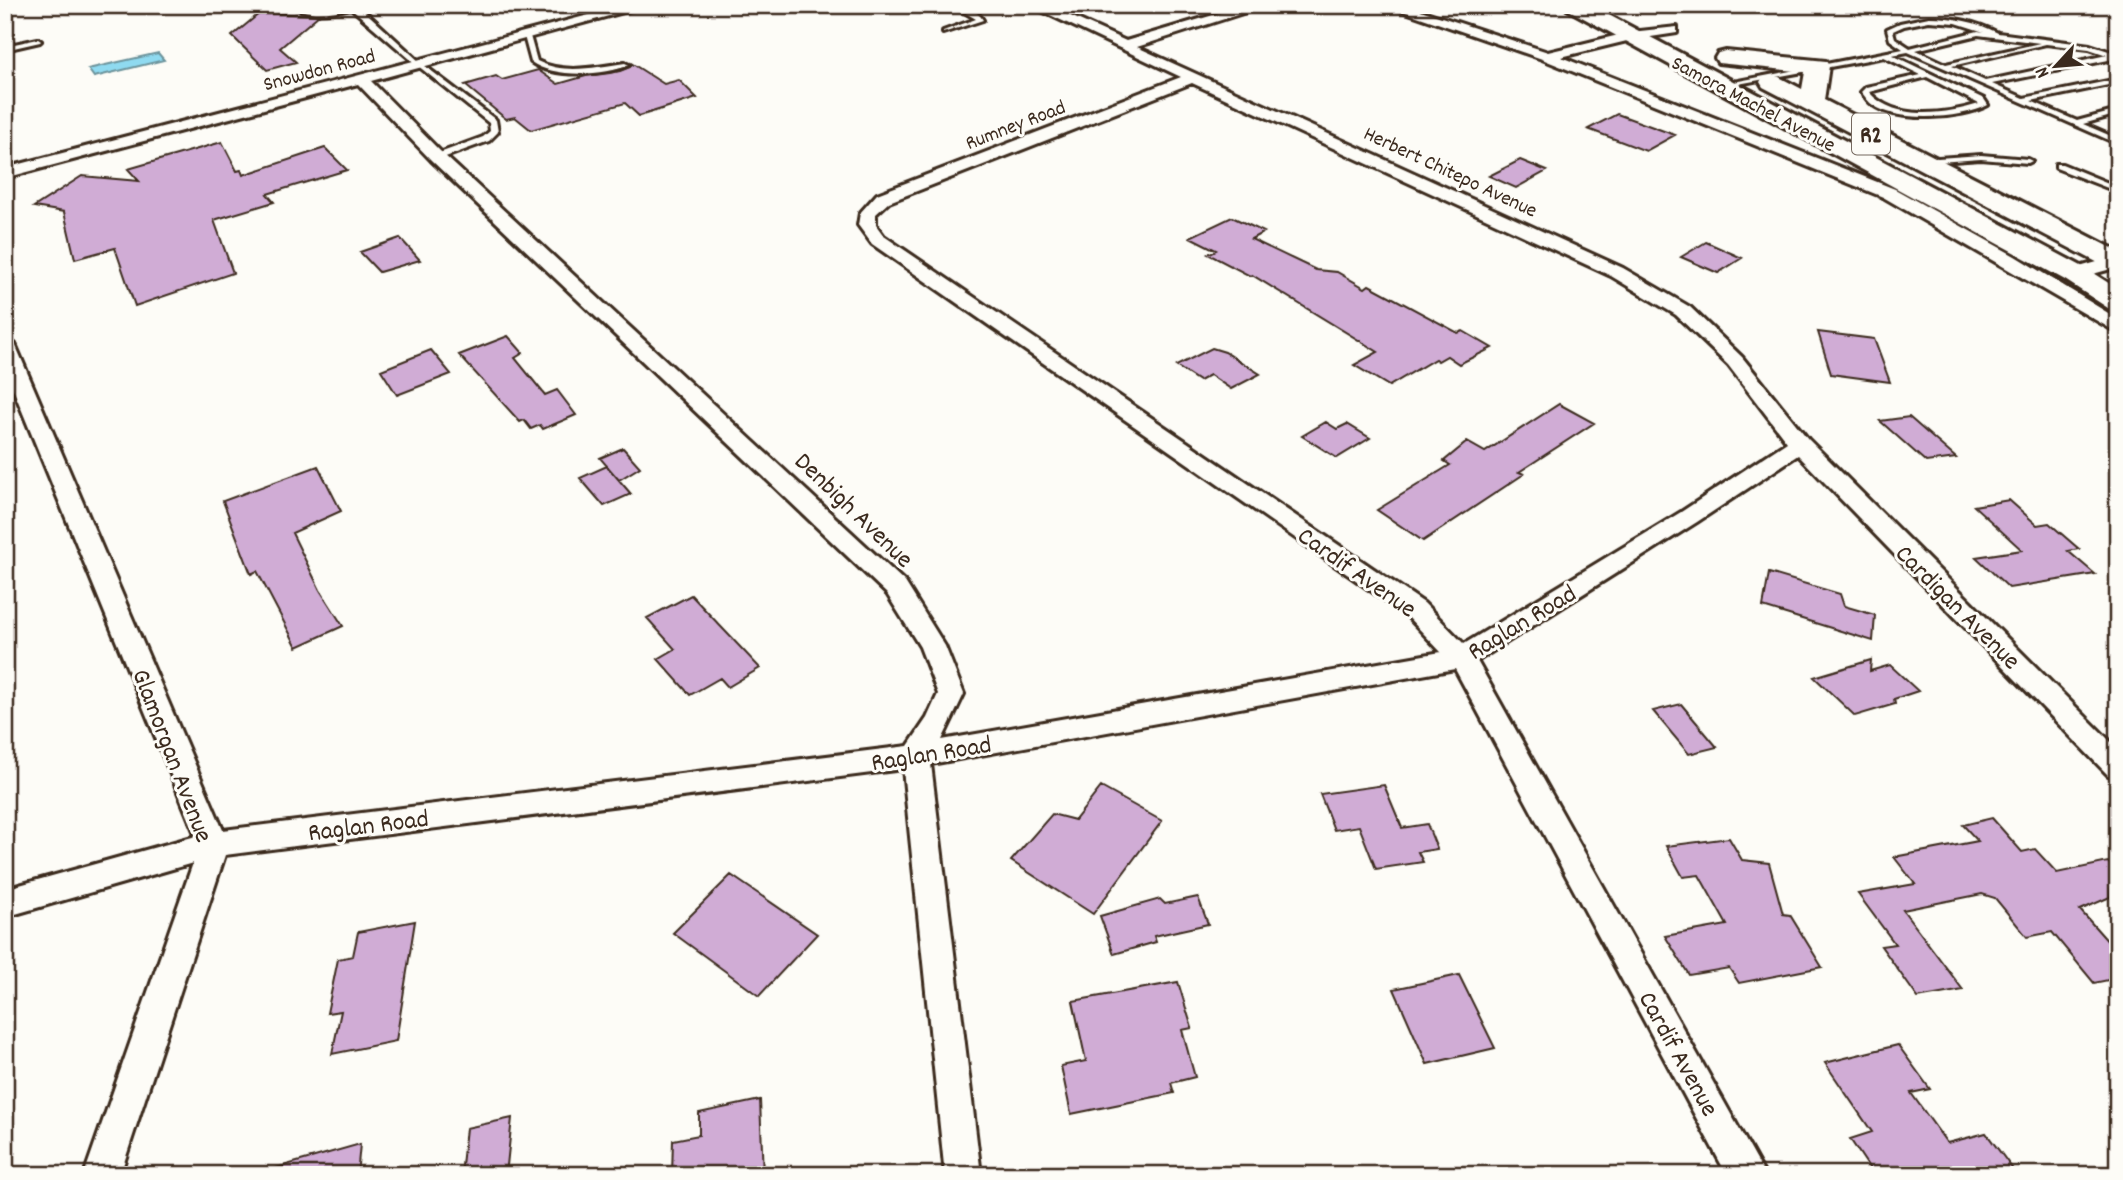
<svg xmlns="http://www.w3.org/2000/svg" width="2123" height="1180" font-family="Dekko,sans-serif">
<rect width="100%" height="100%" fill="#fdfcf7"/>
<filter id="ink" filterUnits="userSpaceOnUse"><feTurbulence type="fractalNoise" baseFrequency=".0143" numOctaves="2"/><feDisplacementMap in="SourceGraphic" scale="14" xChannelSelector="R" yChannelSelector="G"/><feConvolveMatrix kernelMatrix="1 2 1 2 8 2 1 2 1" color-interpolation-filters="sRGB"/></filter>
<g filter="url(#ink)">
<path fill="#8fdaf0" stroke="#6d949c" stroke-width="2" d="M 158,53 L 164,60 L 94,77 L 88,69 Z"/>
<path fill="#d0acd5" stroke="#3b2a1e" stroke-width="2" d="M 260,13 L 319,15 L 280,48 L 296,62 L 267,70 L 232,36 Z
M 631,63 L 664,84 L 679,80 L 697,98 L 639,116 L 625,103 L 531,130 L 515,117 L 506,119 L 465,85 L 496,76 L 502,80 L 538,70 L 558,84 L 586,76 L 620,71 L 630,67 Z
M 1617,114 L 1675,135 L 1646,151 L 1588,129 Z
M 222,142 L 237,171 L 241,170 L 243,175 L 325,148 L 347,170 L 267,194 L 274,202 L 214,220 L 233,273 L 135,306 L 115,248 L 75,259 L 64,212 L 34,207 L 82,176 L 139,181 L 128,169 Z
M 1520,160 L 1547,171 L 1516,188 L 1489,176 Z
M 1232,217 L 1264,232 L 1251,239 L 1316,270 L 1337,272 L 1365,288 L 1369,285 L 1458,333 L 1463,331 L 1492,348 L 1459,364 L 1447,356 L 1438,361 L 1435,359 L 1389,386 L 1354,365 L 1378,352 L 1252,275 L 1250,276 L 1208,254 L 1216,250 L 1190,237 Z
M 400,238 L 420,260 L 379,272 L 360,252 Z
M 1706,242 L 1742,258 L 1718,273 L 1681,257 Z
M 1818,332 L 1874,339 L 1890,382 L 1831,374 Z
M 508,336 L 523,353 L 515,358 L 545,395 L 557,390 L 576,415 L 543,429 L 540,425 L 531,429 L 524,420 L 520,422 L 459,355 Z
M 1212,348 L 1225,352 L 1260,374 L 1231,389 L 1210,375 L 1199,381 L 1176,366 Z
M 431,350 L 451,374 L 397,395 L 381,370 Z
M 1559,404 L 1594,423 L 1519,472 L 1524,474 L 1423,541 L 1377,510 L 1450,465 L 1444,461 L 1467,442 L 1485,452 Z
M 1909,417 L 1956,458 L 1926,462 L 1880,421 Z
M 1326,422 L 1337,429 L 1347,424 L 1370,438 L 1337,458 L 1302,436 Z
M 623,448 L 640,467 L 619,480 L 600,458 Z
M 318,466 L 341,511 L 292,533 L 320,590 L 343,626 L 297,647 L 257,571 L 251,574 L 223,501 Z
M 607,466 L 631,494 L 604,506 L 580,478 Z
M 2009,500 L 2037,525 L 2049,523 L 2079,549 L 2068,551 L 2095,574 L 2009,588 L 1976,557 L 2022,550 L 1974,506 Z
M 1769,573 L 1840,594 L 1844,606 L 1875,615 L 1873,641 L 1763,607 Z
M 691,595 L 760,668 L 728,687 L 720,678 L 690,695 L 658,659 L 675,649 L 647,618 Z
M 1871,660 L 1870,671 L 1890,665 L 1918,691 L 1894,699 L 1895,704 L 1855,716 L 1814,677 Z
M 1681,704 L 1717,747 L 1689,754 L 1653,711 Z
M 1384,785 L 1402,828 L 1427,824 L 1437,849 L 1418,852 L 1423,862 L 1376,869 L 1359,826 L 1334,830 L 1320,794 Z
M 1101,787 L 1162,821 L 1093,914 L 1011,861 L 1052,814 L 1075,820 Z
M 1992,818 L 2022,852 L 2035,849 L 2057,873 L 2108,862 L 2118,872 L 2118,887 L 2111,888 L 2110,897 L 2080,910 L 2118,953 L 2118,978 L 2094,983 L 2052,932 L 2027,937 L 1995,898 L 1982,894 L 1903,910 L 1963,990 L 1918,998 L 1881,946 L 1895,944 L 1858,894 L 1915,884 L 1894,857 L 1978,841 L 1963,825 Z
M 1729,838 L 1742,860 L 1769,863 L 1783,914 L 1790,915 L 1822,967 L 1739,983 L 1729,968 L 1689,975 L 1665,936 L 1727,925 L 1699,875 L 1683,877 L 1666,846 Z
M 731,875 L 817,934 L 759,996 L 673,933 Z
M 1198,897 L 1208,924 L 1154,936 L 1156,942 L 1114,954 L 1100,916 L 1160,899 L 1165,904 Z
M 415,921 L 396,1041 L 332,1054 L 341,1011 L 327,1013 L 338,959 L 353,956 L 358,932 Z
M 1459,975 L 1495,1048 L 1427,1064 L 1394,989 Z
M 1178,982 L 1192,1028 L 1182,1030 L 1195,1077 L 1171,1083 L 1174,1093 L 1071,1114 L 1061,1066 L 1086,1061 L 1073,1001 Z
M 1898,1045 L 1930,1089 L 1911,1093 L 1947,1143 L 1986,1133 L 2017,1175 L 1874,1175 L 1850,1139 L 1872,1132 L 1825,1063 Z
M 760,1100 L 763,1175 L 672,1175 L 673,1140 L 699,1135 L 699,1113 Z
M 512,1118 L 506,1175 L 461,1175 L 466,1128 Z
M 360,1144 L 357,1175 L 277,1175 L 276,1168 Z"/>
<g fill="none" stroke-linecap="round" stroke-linejoin="round">
<g stroke="#3b2a1e" stroke-width="6">
<path id="lane" d="M 288,5 L 323,9 L 358,5 L 421,63 L 496,120 L 498,132 L 489,141 L 440,159 L 434,159 L 434,155 L 483,137 L 490,131 L 489,123 L 417,65 L 351,8 C 330,13 307,16 288,5 Z
M 952,5 C 962,5 978,10 983,20 L 943,33 L 943,31 L 976,19 Z
M 1929,17 C 1953,17 1977,22 1998,33 L 2090,45 L 2118,54 L 2118,58 L 1992,84 L 2024,98 L 2118,79 L 2118,83 L 2031,101 L 2077,121 L 2118,110 L 2118,114 L 2083,124 L 2118,139 L 2118,144 L 1908,52 L 1892,55 L 1984,99 L 1988,105 C 1962,119 1898,123 1873,105 C 1868,102 1865,96 1861,92 L 1866,87 L 1921,75 L 1884,57 L 1722,87 L 1718,85 L 1903,49 L 1890,40 L 1887,29 L 1900,23 ZM 1929,21 L 1956,23 L 1984,32 L 1978,31 L 1910,48 L 1895,38 L 1893,31 L 1904,26 ZM 1978,35 L 2040,43 L 1946,64 L 1916,50 ZM 2046,44 L 2089,49 L 2107,55 L 1985,81 L 1952,66 ZM 1927,77 L 1979,104 C 1946,114 1895,122 1869,92 Z
M 527,34 L 530,36 L 537,61 C 565,75 595,67 625,63 L 629,65 C 605,76 552,78 531,62 L 524,36 Z
M 38,39 L 41,41 L 40,42 L 5,50 L 5,46 Z
M 1981,155 L 2028,159 L 2032,161 L 2028,163 L 1981,159 L 1924,163 L 1920,161 L 1924,159 Z
M 2056,164 L 2062,164 L 2118,187 L 2118,192 L 2056,168 Z"/>
</g>
<g stroke="#3b2a1e" stroke-width="6">
<path id="street" d="M 627,5 L 649,5 L 371,81 L 443,154 L 905,582 L 945,646 L 964,694 L 942,740 L 1441,652 L 1406,615 L 872,244 L 858,225 L 860,213 L 877,194 L 1181,77 L 1029,5 L 1046,5 L 1126,41 L 1247,5 L 1268,5 L 1137,47 L 1623,268 L 1690,307 L 1742,357 L 1808,439 L 2118,749 L 2118,778 L 2108,775 L 1798,455 L 1697,522 L 1477,661 L 1765,1175 L 1727,1175 L 1455,669 L 931,764 L 981,1175 L 945,1175 L 903,769 L 225,855 L 120,1175 L 84,1175 L 193,863 L 5,917 L 5,889 L 196,836 L 5,369 L 5,338 L 15,344 L 223,830 L 908,746 L 927,718 L 938,694 L 920,647 L 887,594 L 431,160 L 358,84 L 5,178 L 5,168 ZM 1192,83 L 1611,276 L 1676,315 L 1728,365 L 1787,442 L 1681,512 L 1464,644 L 1424,603 L 884,236 L 876,225 L 876,214 L 889,202 Z
M 1385,5 L 1405,5 L 1548,52 L 1631,32 L 1677,27 L 1677,33 L 1631,40 L 1561,57 L 1895,189 L 2015,256 L 2118,319 L 2118,333 L 1883,197 L 1542,59 Z
M 2118,256 L 2118,267 L 2075,279 L 2066,274 L 2069,270 Z"/>
</g>
<g stroke="#3b2a1e" stroke-width="6">
<path id="highway" d="M 1564,5 L 1590,5 L 2085,268 L 2118,289 L 2118,311 L 2108,308 L 2065,280 L 1567,9 Z
M 1726,51 L 1826,61 L 1829,66 L 1824,100 L 2118,251 L 2118,270 L 2108,268 L 1763,87 L 1760,82 L 1763,77 L 1779,77 L 1802,89 L 1805,72 L 1718,63 L 1715,58 L 1718,53 Z"/>
</g>
<use href="#lane" fill="#fdfcf7" fill-rule="evenodd"/>
<use href="#street" fill="#fdfcf7" fill-rule="evenodd"/>
<use href="#highway" fill="#fdfcf7" fill-rule="evenodd"/>
</g>
</g>
<g text-anchor="middle" stroke-width="6" stroke-linejoin="round" paint-order="stroke">
<g font-size="21" fill="#3b2a1e" stroke="#fdfcf7">
<text transform="translate(319 69) rotate(-15)" y="7">Snowdon Road</text>
<text transform="translate(1754 103) rotate(28)" y="7">Samora Machel Avenue</text>
<text transform="translate(1015 124) rotate(-21)" y="7">Rumney Road</text>
<text transform="translate(1451 171) rotate(25)" y="7">Herbert Chitepo Avenue</text>
</g>
<rect fill="#fdfcf7" stroke="#75695f" stroke-width="2" x="1852" y="113.5" width="38" height="41" rx="5"/>
<g font-size="24" font-weight="bold" fill="#3b2a1e">
<text x="1871" y="142">R2</text>
</g>
<g font-size="26" fill="#3b2a1e" stroke="#fdfcf7">
<text transform="translate(855 509) rotate(44)" y="9">Denbigh Avenue</text>
<text transform="translate(1358 571) rotate(35)" y="9">Cardif Avenue</text>
<text transform="translate(1959 606) rotate(45)" y="9">Cardigan Avenue</text>
<text transform="translate(1521 621) rotate(-31)" y="9">Raglan Road</text>
<text transform="translate(931 752) rotate(-9)" y="9">Raglan Road</text>
<text transform="translate(174 755) rotate(69)" y="9">Glamorgan Avenue</text>
<text transform="translate(368 824) rotate(-7)" y="9">Raglan Road</text>
<text transform="translate(1680 1053) rotate(61)" y="9">Cardif Avenue</text>
</g>
</g>
<rect width="2123" height="1180" fill="none" stroke="#fdfcf7" stroke-width="28"/>
<rect x="14" y="14" width="2095" height="1152" fill="none" stroke="#3b2a1e" stroke-width="2.5" filter="url(#ink)"/>
<g transform="translate(2056 66) rotate(244)" stroke="#fdfcf7" stroke-width="5" paint-order="stroke">
<path d="M0-5L12 26L0 18L-12 26Z" fill="#3b2a1e"/>
<text y="-10" font-size="19" font-weight="bold" text-anchor="middle" fill="#3b2a1e">N</text>
</g>
</svg>
